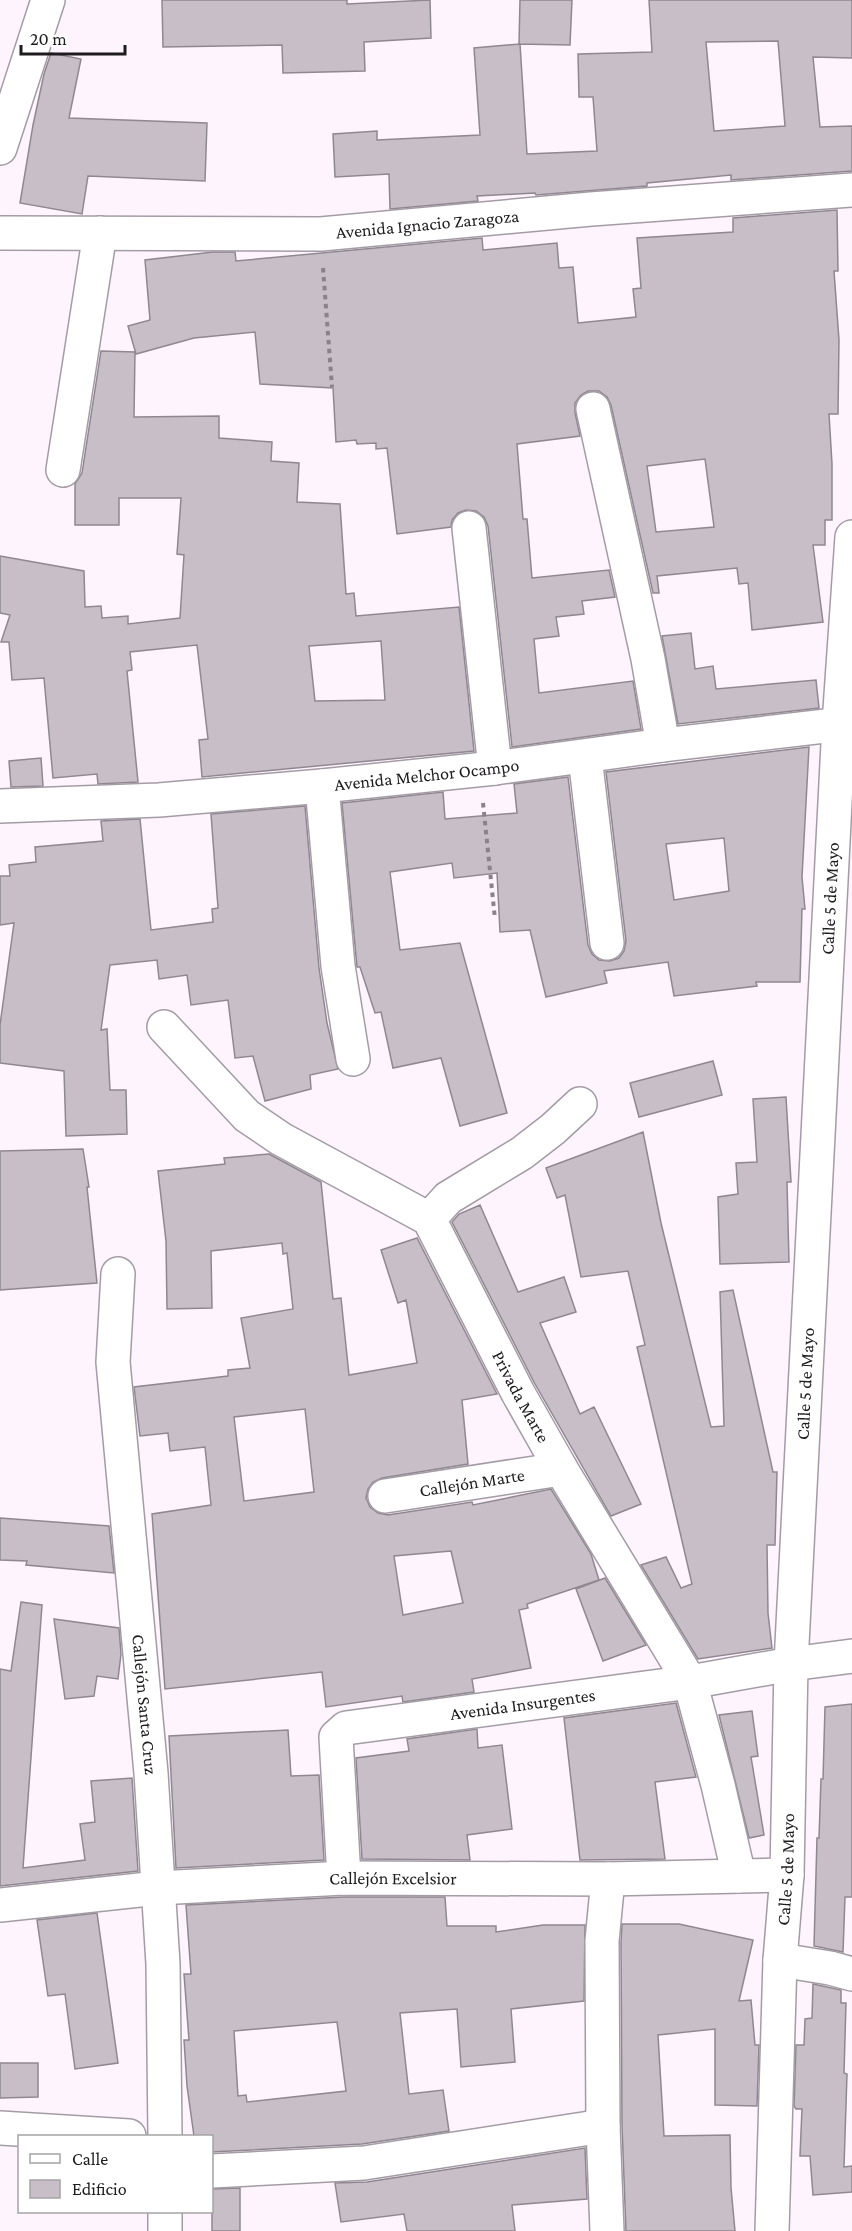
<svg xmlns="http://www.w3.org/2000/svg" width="852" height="2231" font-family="'Crimson Pro',serif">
<rect width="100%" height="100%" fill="#fdf4fe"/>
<path fill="#c7bec8" stroke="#908890" stroke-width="1.5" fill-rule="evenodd" d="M 162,0 L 347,0 L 347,4 L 430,0 L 431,38 L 364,42 L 365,71 L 283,73 L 282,45 L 163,47 Z
M 520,0 L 572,0 L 570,45 L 519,44 Z
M 649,0 L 852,0 L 852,58 L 813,57 L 820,127 L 852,126 L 852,171 L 731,180 L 731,175 L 647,183 L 647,186 L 536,195 L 535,193 L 477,196 L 478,201 L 390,209 L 389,174 L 335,177 L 333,134 L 377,131 L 377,140 L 480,135 L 474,48 L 520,44 L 527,154 L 597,151 L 593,97 L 579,97 L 578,54 L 652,52 ZM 778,41 L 785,126 L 714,131 L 706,42 Z
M 51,53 L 81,59 L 69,118 L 207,123 L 205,181 L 88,176 L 82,214 L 20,203 L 33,125 L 44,74 Z
M 837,210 L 838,271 L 834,271 L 839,340 L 838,414 L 829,414 L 832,464 L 832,520 L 825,520 L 825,545 L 813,545 L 823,622 L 752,630 L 748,583 L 739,584 L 737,568 L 657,576 L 659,593 L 653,593 L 611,405 L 607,397 L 599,391 L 588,391 L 581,395 L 575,403 L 575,413 L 580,436 L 517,444 L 523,519 L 527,519 L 532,578 L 609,570 L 615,597 L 582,601 L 584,614 L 556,617 L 559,636 L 534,639 L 539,693 L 633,681 L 641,729 L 512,747 L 488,526 L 484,517 L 476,511 L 466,510 L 458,513 L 452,520 L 451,527 L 397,534 L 387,448 L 376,449 L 376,443 L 357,444 L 356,440 L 336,442 L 333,388 L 260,384 L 255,332 L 194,338 L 136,354 L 128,326 L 150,320 L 145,260 L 213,252 L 235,252 L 236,261 L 482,238 L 483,250 L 557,243 L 559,268 L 573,267 L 578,323 L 636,317 L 633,289 L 641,288 L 637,238 L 733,232 L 733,218 ZM 705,459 L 714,527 L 656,532 L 647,466 Z
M 101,351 L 135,352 L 134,417 L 219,416 L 219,438 L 272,442 L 271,461 L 299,463 L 297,502 L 340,504 L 346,594 L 354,593 L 356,616 L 459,607 L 474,751 L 202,777 L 199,740 L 208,739 L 197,645 L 130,652 L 132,670 L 127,671 L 138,782 L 98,784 L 97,774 L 53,778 L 44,678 L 12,680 L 9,642 L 1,642 L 10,615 L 0,613 L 0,556 L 84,571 L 85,607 L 101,606 L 102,618 L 128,616 L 128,624 L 180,618 L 184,555 L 177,554 L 181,498 L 119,498 L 119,525 L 75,525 L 75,484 L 82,473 ZM 381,641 L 385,700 L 315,701 L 309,646 Z
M 691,633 L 695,669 L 713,666 L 716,689 L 816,680 L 819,708 L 678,724 L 662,636 Z
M 809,747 L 802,877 L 805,909 L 802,909 L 800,982 L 756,982 L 757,986 L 674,996 L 668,962 L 604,971 L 607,983 L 546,997 L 530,930 L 500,932 L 497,873 L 454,878 L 452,863 L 390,872 L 400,950 L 460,943 L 507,1113 L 460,1126 L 441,1058 L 393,1068 L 381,1012 L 375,1013 L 360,967 L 357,967 L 342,803 L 443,792 L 445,819 L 517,813 L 514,784 L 568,777 L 588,945 L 592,954 L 599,960 L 610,961 L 619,958 L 624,951 L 626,941 L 606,772 ZM 724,838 L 729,891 L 674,900 L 666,844 Z
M 41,758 L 43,786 L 11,787 L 9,761 Z
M 305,806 L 319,968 L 327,1023 L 338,1069 L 310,1075 L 311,1089 L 265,1101 L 253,1056 L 235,1058 L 228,1000 L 191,1005 L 187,975 L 159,979 L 157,960 L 110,965 L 101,1030 L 107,1029 L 110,1090 L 126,1090 L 127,1134 L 66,1136 L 64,1071 L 0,1063 L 0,1025 L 14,923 L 0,925 L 0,876 L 10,876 L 9,865 L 36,862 L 35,847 L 103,841 L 101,821 L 140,819 L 151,930 L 213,922 L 212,909 L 218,908 L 211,814 Z
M 713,1061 L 722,1095 L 639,1117 L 630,1083 Z
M 786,1097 L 791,1182 L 787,1182 L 789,1262 L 720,1264 L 718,1197 L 738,1194 L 736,1163 L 757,1162 L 753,1099 Z
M 643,1132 L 661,1223 L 711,1427 L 724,1426 L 720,1292 L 733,1290 L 773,1472 L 777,1472 L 775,1545 L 767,1545 L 768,1613 L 772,1648 L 698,1659 L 641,1565 L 666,1557 L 681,1588 L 692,1584 L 637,1347 L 645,1345 L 628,1271 L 581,1277 L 565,1195 L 557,1198 L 546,1168 Z
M 83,1149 L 89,1187 L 87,1187 L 97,1283 L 0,1290 L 0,1151 Z
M 269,1154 L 321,1182 L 333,1299 L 341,1298 L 349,1375 L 417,1363 L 406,1300 L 398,1303 L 381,1250 L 417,1238 L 497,1394 L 462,1400 L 468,1464 L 382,1478 L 373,1482 L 368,1489 L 366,1498 L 370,1507 L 378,1513 L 388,1515 L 472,1502 L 473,1505 L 551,1489 L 591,1554 L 599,1580 L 527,1604 L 528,1608 L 519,1610 L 531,1668 L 472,1679 L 474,1692 L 403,1702 L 402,1696 L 326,1707 L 322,1672 L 165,1689 L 152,1514 L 211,1505 L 205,1447 L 170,1451 L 168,1433 L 140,1436 L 134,1387 L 228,1376 L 228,1370 L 250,1368 L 241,1318 L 293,1309 L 287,1253 L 283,1254 L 282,1243 L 211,1251 L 212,1308 L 167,1309 L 166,1241 L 158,1171 L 225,1164 L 224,1158 ZM 305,1409 L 314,1492 L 244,1501 L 234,1417 ZM 451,1551 L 463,1603 L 403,1615 L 394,1556 Z
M 480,1205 L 518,1292 L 564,1277 L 576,1312 L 540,1323 L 580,1414 L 594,1407 L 641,1504 L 611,1516 L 535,1384 L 452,1222 L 459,1214 Z
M 0,1518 L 109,1526 L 114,1573 L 26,1565 L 27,1561 L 0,1560 Z
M 605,1578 L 646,1645 L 603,1661 L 576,1589 Z
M 21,1602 L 42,1605 L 23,1868 L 85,1860 L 80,1824 L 95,1822 L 91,1781 L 132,1778 L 138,1871 L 0,1886 L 0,1669 L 11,1671 Z
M 54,1619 L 119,1628 L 121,1654 L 118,1679 L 97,1676 L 94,1696 L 65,1699 Z
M 676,1703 L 696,1777 L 655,1782 L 665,1859 L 580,1860 L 564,1718 Z
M 852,1704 L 852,1897 L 845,1897 L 843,1952 L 814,1946 L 817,1838 L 819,1838 L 821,1779 L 823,1779 L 825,1707 Z
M 752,1711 L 758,1756 L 751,1757 L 764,1835 L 749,1838 L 719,1715 Z
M 477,1729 L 478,1748 L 502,1745 L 512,1829 L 467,1835 L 470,1860 L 362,1859 L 356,1758 L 409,1751 L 407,1739 Z
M 288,1730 L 291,1776 L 319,1775 L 324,1860 L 176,1868 L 169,1736 Z
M 344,1897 L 445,1897 L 447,1926 L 496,1926 L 496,1932 L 543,1925 L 585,1925 L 584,2001 L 511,2009 L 515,2062 L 461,2067 L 457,2009 L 400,2013 L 409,2094 L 443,2090 L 449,2131 L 362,2144 L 212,2152 L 212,2136 L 194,2136 L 187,2086 L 184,2040 L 189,2040 L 184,1974 L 191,1974 L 186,1905 ZM 337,2022 L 346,2091 L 247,2102 L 246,2095 L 238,2096 L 234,2031 Z
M 97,1913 L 118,2063 L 75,2069 L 65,1994 L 48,1996 L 37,1920 Z
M 622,1924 L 679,1924 L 753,1940 L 739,2001 L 751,2000 L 755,2045 L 759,2045 L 757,2106 L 715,2105 L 715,2029 L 658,2035 L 664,2136 L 730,2135 L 731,2188 L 735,2231 L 626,2231 L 622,2126 L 621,1942 Z
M 813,1984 L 841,1990 L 841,2003 L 846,2003 L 844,2073 L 847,2074 L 844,2167 L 852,2166 L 852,2192 L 813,2195 L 810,2156 L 800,2156 L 802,2109 L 796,2109 L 794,2106 L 796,2045 L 804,2045 L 805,2019 L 812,2018 Z
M 0,2063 L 38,2063 L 38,2097 L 0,2098 Z
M 585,2148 L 587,2199 L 512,2205 L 515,2231 L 407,2231 L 404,2214 L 341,2222 L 335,2183 L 367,2182 Z
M 240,2188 L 240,2231 L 212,2231 L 212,2189 Z"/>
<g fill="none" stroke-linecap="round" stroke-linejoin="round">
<g stroke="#a49ca5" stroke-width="36">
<g id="minor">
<path d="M 0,148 L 48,0"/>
<path id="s1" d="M 0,233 L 321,234 L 591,209 L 852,190"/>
<path d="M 593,409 L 648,659 L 663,745"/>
<path d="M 63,470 L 100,233"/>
<path d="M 469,528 L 495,768"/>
<path d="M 585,757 L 607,943"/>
<path d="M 322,786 L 338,966 L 353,1059"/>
<path id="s2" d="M 164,1027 L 247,1116 L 281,1139 L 429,1219 L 518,1393 L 561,1469 L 690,1682 L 718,1785 L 739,1876"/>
<path d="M 429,1219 L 448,1198 L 522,1153 L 553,1129 L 580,1104"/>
<path id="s3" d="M 118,1274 L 113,1362 L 151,1773 L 163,1964 L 165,2136"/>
<path id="s4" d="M 385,1496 L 561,1469"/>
<path id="s5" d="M 344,1878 L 336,1737 L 346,1728 L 690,1682 L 791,1664 L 852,1656"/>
<path id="s6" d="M 0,1905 L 158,1888 L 344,1878 L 608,1879 L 787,1875"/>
<path d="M 780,1960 L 830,1968 L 852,1974"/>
<path d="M 0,2128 L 129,2136"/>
<path d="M 212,2171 L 364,2163 L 603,2126"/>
<path d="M 165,2231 L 165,2212"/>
<path d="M 607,2231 L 603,2126 L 602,1941 L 608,1879"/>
<path id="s7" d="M 772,2231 L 780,1960 L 787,1875 L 791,1664 L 839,724 L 852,537"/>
</g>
</g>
<g stroke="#a49ca5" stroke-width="36">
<g id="major">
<path id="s8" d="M 0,806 L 159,800 L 322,786 L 495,768 L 663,745 L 852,723"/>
</g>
</g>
<path stroke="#898389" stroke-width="4" stroke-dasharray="4.5 4.5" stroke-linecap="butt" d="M 323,268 L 332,387
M 483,803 L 495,919"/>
<use href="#minor" stroke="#fff" stroke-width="33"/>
<use href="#major" stroke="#fff" stroke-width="33"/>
</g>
<g text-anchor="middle" stroke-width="4.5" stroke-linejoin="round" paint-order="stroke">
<g font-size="18" fill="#1f1c1f" stroke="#fff">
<text dy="6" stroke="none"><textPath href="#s1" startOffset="428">Avenida Ignacio Zaragoza</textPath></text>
<text dy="6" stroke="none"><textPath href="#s8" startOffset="428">Avenida Melchor Ocampo</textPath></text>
<text dy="6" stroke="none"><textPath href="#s7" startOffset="1334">Calle 5 de Mayo</textPath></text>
<text dy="6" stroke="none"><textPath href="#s7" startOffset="848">Calle 5 de Mayo</textPath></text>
<text dy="6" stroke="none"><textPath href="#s2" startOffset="531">Privada Marte</textPath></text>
<text dy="6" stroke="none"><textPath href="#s4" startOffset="88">Callejón Marte</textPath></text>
<text dy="6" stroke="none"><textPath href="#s3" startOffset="432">Callejón Santa Cruz</textPath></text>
<text dy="6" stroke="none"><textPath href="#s5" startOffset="333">Avenida Insurgentes</textPath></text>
<text dy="6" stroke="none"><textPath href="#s7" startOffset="362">Calle 5 de Mayo</textPath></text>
<text dy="6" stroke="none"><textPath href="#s6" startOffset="394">Callejón Excelsior</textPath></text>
</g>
</g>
<rect x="18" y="2135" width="195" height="78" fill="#ffffff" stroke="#a5a4a5" stroke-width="1.5"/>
<rect x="30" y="2154" width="30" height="9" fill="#ffffff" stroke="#a5a4a5" stroke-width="1.5"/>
<text x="72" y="2165" font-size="18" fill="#1f1c1f">Calle</text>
<rect x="30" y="2180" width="30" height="18" fill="#c7bec8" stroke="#a5a4a5" stroke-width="1.5"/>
<text x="72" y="2195" font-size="18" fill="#1f1c1f">Edificio</text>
<path d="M21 45v9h104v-9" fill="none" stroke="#1f1c1f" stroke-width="3"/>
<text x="30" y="45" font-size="18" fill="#1f1c1f" stroke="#ffffff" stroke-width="4.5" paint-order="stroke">20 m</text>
</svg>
